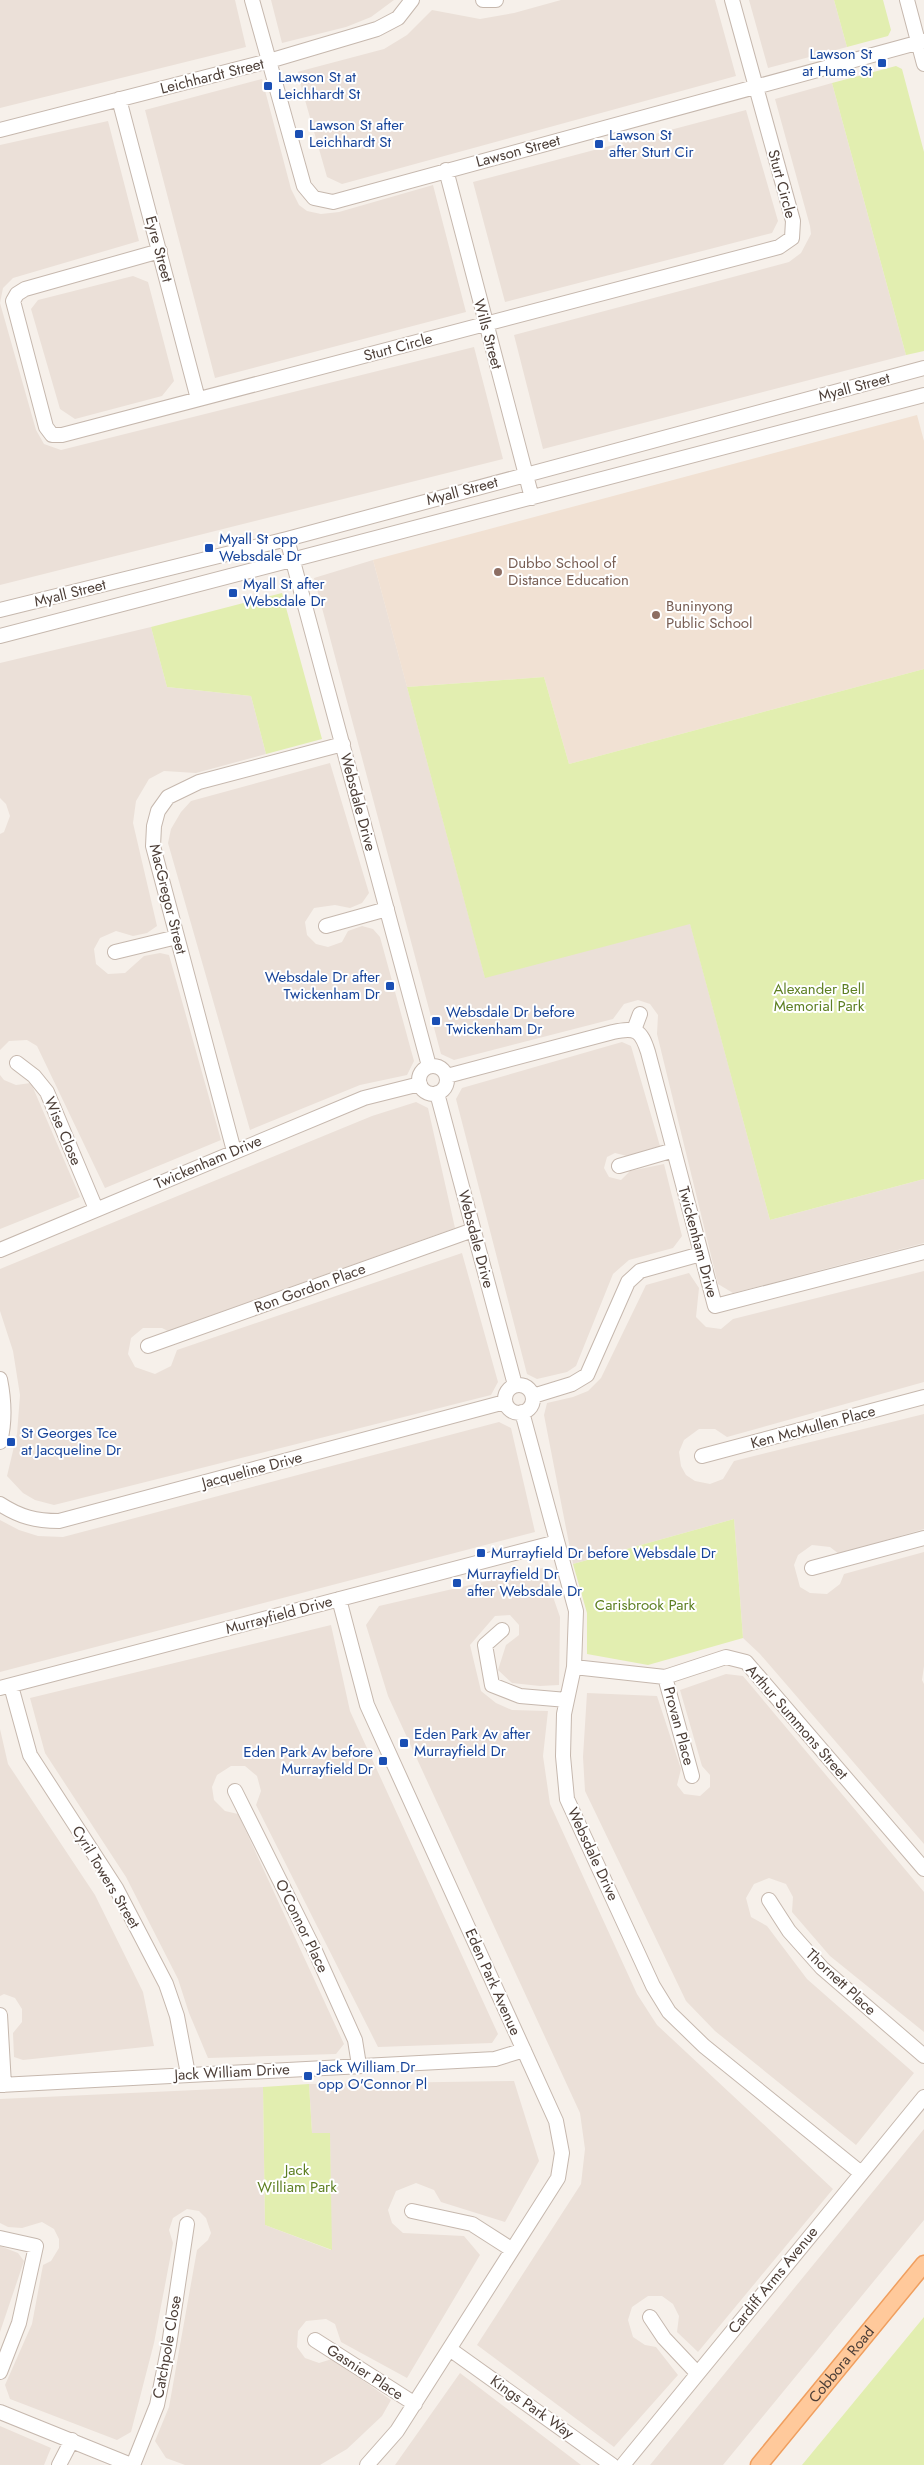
<svg xmlns="http://www.w3.org/2000/svg" width="924" height="2465" font-family="Jost,sans-serif">
<rect width="100%" height="100%" fill="#f6f0ea"/>
<path fill="#ebe0d8" d="M 0,0 L 235,0 L 246,47 L 0,108 Z
M 271,0 L 394,0 L 371,17 L 346,27 L 282,43 Z
M 561,0 L 715,0 L 736,76 L 342,184 L 327,177 L 297,72 L 384,49 L 407,35 L 432,10 L 480,19 L 514,13 Z
M 749,0 L 834,0 L 847,47 L 768,68 Z
M 262,79 L 291,189 L 299,205 L 307,211 L 321,214 L 339,212 L 433,185 L 466,312 L 215,378 L 145,110 Z
M 832,83 L 906,355 L 543,449 L 514,335 L 789,262 L 801,253 L 811,234 L 810,226 L 775,99 Z
M 746,110 L 778,221 L 772,233 L 505,302 L 473,182 Z
M 108,121 L 139,241 L 13,278 L 3,288 L 0,303 L 36,430 L 44,444 L 61,450 L 474,347 L 503,459 L 0,585 L 0,145 Z
M 133,276 L 148,282 L 174,381 L 162,396 L 75,419 L 60,409 L 31,309 L 38,300 Z
M 373,560 L 485,977 L 690,923 L 770,1220 L 924,1179 L 924,1243 L 733,1293 L 718,1284 L 657,1034 L 658,1015 L 650,1004 L 638,1000 L 624,1004 L 613,1019 L 454,1060 L 441,1054 L 314,578 Z
M 151,627 L 167,687 L 251,696 L 266,754 L 196,773 L 164,771 L 149,779 L 136,801 L 133,823 L 157,926 L 147,933 L 133,936 L 116,931 L 100,938 L 94,949 L 96,964 L 108,974 L 125,973 L 144,956 L 160,953 L 169,955 L 221,1140 L 105,1188 L 37,1046 L 27,1040 L 9,1041 L 0,1050 L 0,834 L 4,832 L 10,816 L 6,804 L 0,798 L 0,663 Z
M 330,763 L 369,893 L 362,903 L 350,908 L 335,905 L 314,908 L 305,922 L 307,935 L 316,944 L 328,947 L 342,942 L 348,931 L 362,926 L 373,929 L 380,937 L 414,1061 L 407,1075 L 360,1085 L 250,1130 L 168,843 L 171,829 L 181,812 L 191,801 Z
M 622,1042 L 631,1046 L 660,1146 L 627,1156 L 615,1153 L 607,1157 L 604,1168 L 609,1177 L 621,1180 L 630,1171 L 664,1164 L 682,1236 L 673,1248 L 629,1260 L 613,1274 L 576,1366 L 567,1372 L 537,1379 L 527,1374 L 456,1099 L 462,1088 Z
M 0,1075 L 4,1080 L 16,1085 L 31,1083 L 80,1197 L 0,1229 Z
M 416,1102 L 428,1108 L 455,1228 L 168,1331 L 162,1328 L 143,1328 L 131,1338 L 128,1354 L 135,1367 L 155,1374 L 171,1366 L 177,1350 L 462,1253 L 498,1382 L 491,1395 L 54,1505 L 35,1500 L 23,1493 L 7,1476 L 17,1434 L 20,1395 L 13,1351 L 0,1311 L 0,1269 L 372,1116 Z
M 924,1271 L 924,1382 L 727,1437 L 715,1429 L 699,1429 L 684,1440 L 679,1452 L 681,1466 L 686,1475 L 695,1481 L 710,1484 L 723,1479 L 734,1461 L 924,1414 L 924,1529 L 839,1554 L 830,1547 L 812,1545 L 798,1555 L 794,1565 L 800,1587 L 810,1593 L 827,1594 L 840,1584 L 844,1574 L 924,1552 L 924,1666 L 922,1680 L 924,1684 L 924,1844 L 760,1654 L 743,1638 L 734,1519 L 573,1564 L 544,1415 L 547,1403 L 573,1397 L 588,1391 L 601,1378 L 646,1285 L 689,1273 L 699,1288 L 696,1317 L 706,1327 L 721,1329 L 733,1319 Z
M 499,1422 L 511,1428 L 535,1532 L 0,1672 L 0,1520 L 19,1530 L 38,1536 L 63,1537 Z
M 543,1568 L 560,1617 L 559,1685 L 540,1686 L 512,1683 L 498,1670 L 506,1645 L 519,1635 L 519,1625 L 510,1615 L 495,1616 L 470,1645 L 481,1691 L 496,1703 L 512,1710 L 548,1711 L 543,1756 L 550,1804 L 637,1994 L 657,2025 L 833,2189 L 698,2352 L 677,2332 L 679,2316 L 673,2304 L 662,2296 L 648,2296 L 632,2307 L 628,2320 L 633,2337 L 645,2345 L 656,2347 L 678,2375 L 614,2447 L 477,2345 L 581,2184 L 585,2149 L 580,2113 L 388,1696 L 366,1625 L 379,1606 Z
M 331,1625 L 350,1711 L 498,2034 L 492,2043 L 378,2047 L 256,1805 L 261,1791 L 257,1776 L 245,1766 L 231,1766 L 217,1775 L 212,1787 L 214,1800 L 225,1811 L 238,1814 L 344,2044 L 336,2054 L 208,2058 L 189,2013 L 178,1979 L 126,1877 L 45,1753 L 30,1698 Z
M 726,1674 L 743,1676 L 924,1892 L 924,2032 L 830,1956 L 792,1912 L 793,1897 L 786,1884 L 769,1878 L 754,1884 L 746,1898 L 751,1917 L 767,1926 L 807,1979 L 914,2073 L 856,2145 L 715,2031 L 686,2001 L 585,1791 L 583,1757 L 587,1693 L 657,1696 L 681,1769 L 677,1785 L 684,1794 L 700,1796 L 710,1787 L 710,1775 L 702,1766 L 680,1690 Z
M 0,1729 L 8,1764 L 95,1895 L 143,1992 L 154,2046 L 23,2060 L 14,2057 L 13,2033 L 22,2022 L 22,2009 L 15,1998 L 4,1994 L 0,1996 Z
M 514,2081 L 539,2161 L 505,2222 L 441,2202 L 434,2190 L 416,2183 L 396,2191 L 388,2210 L 392,2223 L 403,2233 L 464,2236 L 480,2255 L 407,2378 L 341,2342 L 335,2324 L 326,2319 L 306,2321 L 298,2331 L 297,2347 L 305,2358 L 319,2363 L 332,2359 L 391,2400 L 382,2416 L 347,2449 L 320,2465 L 185,2465 L 166,2458 L 155,2441 L 169,2407 L 197,2250 L 208,2240 L 211,2233 L 206,2218 L 199,2211 L 187,2209 L 173,2218 L 169,2230 L 173,2243 L 154,2343 L 131,2432 L 117,2440 L 10,2399 L 5,2385 L 32,2324 L 43,2265 L 51,2261 L 59,2248 L 59,2239 L 54,2229 L 42,2222 L 22,2228 L 8,2227 L 0,2223 L 0,2099 L 263,2087 L 265,2225 L 331,2250 L 330,2134 L 312,2133 L 309,2084 Z
M 924,2129 L 924,2220 L 723,2465 L 650,2465 Z
M 0,2246 L 18,2253 L 24,2261 L 0,2332 Z
M 460,2373 L 581,2465 L 395,2465 Z
M 0,2426 L 51,2448 L 44,2465 L 0,2465 Z"/>
<path fill="#f1e1d3" d="M 917,415 L 924,441 L 924,669 L 569,764 L 544,677 L 407,687 L 373,560 Z"/>
<path fill="#e2eeb0" d="M 834,0 L 883,0 L 891,30 L 888,36 L 847,47 Z
M 896,66 L 902,69 L 924,152 L 924,351 L 906,355 L 832,83 Z
M 282,593 L 322,739 L 266,754 L 251,696 L 167,687 L 151,627 Z
M 924,669 L 924,1179 L 770,1220 L 690,924 L 485,978 L 407,687 L 544,677 L 569,764 Z
M 734,1519 L 743,1638 L 648,1665 L 587,1654 L 587,1613 L 573,1564 Z
M 309,2084 L 312,2133 L 330,2133 L 332,2250 L 265,2225 L 263,2087 Z
M 924,2317 L 924,2465 L 802,2465 Z"/>
<g fill="none" stroke-linecap="round" stroke-linejoin="round">
<g stroke="#c6b8ae" stroke-width="16">
<path id="minor" d="M 252,0 L 304,186 L 314,198 L 333,202 L 924,41
M 483,0 L 496,0
M 907,0 L 924,64
M 119,99 L 198,399
M 0,130 L 269,61 L 377,29 L 398,18 L 412,0
M 446,170 L 532,498
M 160,251 L 25,289 L 17,294 L 13,301 L 46,427 L 52,435 L 62,435 L 779,247 L 792,238 L 793,221 L 732,0
M 287,539 L 429,1066
M 0,610 L 287,539 L 924,368
M 0,636 L 924,395
M 326,926 L 387,909
M 115,952 L 177,937
M 634,1030 L 640,1014
M 17,1063 L 34,1076 L 47,1092 L 96,1209
M419 1080a14 14 0 1 1 28 0a14 14 0 1 1-28 0Z
M 447,1076 L 613,1032 C 636,1027 641,1030 648,1052 L 715,1306 L 924,1252
M 437,1093 L 515,1385
M 234,1151 L 153,846 L 154,826 L 158,811 L 168,797 L 199,782 L 343,744
M 619,1166 L 674,1150
M 0,1250 L 364,1098 L 420,1084
M 148,1346 L 473,1230
M 0,1379 C 4,1399 5,1422 0,1442
M505 1399a14 14 0 1 1 28 0a14 14 0 1 1-28 0Z
M 533,1396 L 572,1384 L 587,1375 L 628,1282 L 640,1271 L 701,1254
M 522,1412 L 576,1611 L 574,1667 L 564,1714 L 563,1756 L 567,1799 L 653,1986 L 669,2012 L 704,2046 L 861,2173
M 702,1456 L 924,1397
M 0,1504 C 20,1517 36,1521 59,1521 L 505,1402
M 812,1568 L 924,1538
M 339,1599 L 367,1705 L 556,2121 L 562,2153 L 558,2178 L 397,2431 L 367,2465
M 502,1630 L 485,1645 L 492,1685 L 520,1696 L 567,1700
M 574,1667 L 665,1677 L 726,1657 L 746,1662 L 924,1869
M 665,1677 L 692,1776
M 11,1686 L 30,1755 L 116,1888 L 166,1984 L 177,2016 L 188,2074
M 0,1688 L 557,1542
M 235,1791 L 316,1953 L 355,2040 L 359,2065
M 769,1900 L 789,1931 L 822,1968 L 924,2056
M 0,2015 L 4,2085
M 0,2085 L 495,2059 L 524,2050
M 412,2211 L 472,2224 L 511,2249
M 0,2238 L 36,2246 L 19,2323 L 0,2372
M 650,2317 L 664,2338 L 697,2373
M 315,2340 L 415,2404
M 451,2350 L 612,2465
M 0,2412 L 131,2465
M 59,2465 L 72,2440
M 133,2465 L 157,2405 L 169,2345 L 187,2224
M 623,2465 L 924,2097"/>
</g>
<g stroke="#f09f5f" stroke-width="19">
<g id="major">
<path id="s1" d="M 759,2465 L 924,2264"/>
</g>
</g>
<use href="#minor" stroke="#fff" stroke-width="14"/>
<use href="#major" stroke="#ffc99b" stroke-width="16"/>
</g>
<g fill="#1a4fb4" stroke="#fff" stroke-width="2">
<rect x="877" y="58" width="10" height="10" rx="2.5"/>
<rect x="263" y="81" width="10" height="10" rx="2.5"/>
<rect x="294" y="129" width="10" height="10" rx="2.5"/>
<rect x="594" y="139" width="10" height="10" rx="2.5"/>
<rect x="204" y="543" width="10" height="10" rx="2.5"/>
<rect x="228" y="588" width="10" height="10" rx="2.5"/>
<rect x="385" y="981" width="10" height="10" rx="2.5"/>
<rect x="431" y="1016" width="10" height="10" rx="2.5"/>
<rect x="6" y="1437" width="10" height="10" rx="2.5"/>
<rect x="476" y="1548" width="10" height="10" rx="2.5"/>
<rect x="452" y="1578" width="10" height="10" rx="2.5"/>
<rect x="399" y="1738" width="10" height="10" rx="2.5"/>
<rect x="378" y="1756" width="10" height="10" rx="2.5"/>
<rect x="303" y="2071" width="10" height="10" rx="2.5"/>
</g>
<g fill="#8d6e63" stroke="#fff" stroke-width="2">
<circle cx="498" cy="572" r="5"/>
<circle cx="656" cy="615" r="5"/>
</g>
<g text-anchor="middle" stroke-width="4" stroke-linejoin="round" paint-order="stroke">
<g font-size="15" fill="#164399" stroke="#fff" text-anchor="start">
<text x="872" y="59" text-anchor="end">Lawson St<tspan x="872" dy="17">at Hume St</tspan></text>
<text x="278" y="82">Lawson St at<tspan x="278" dy="17">Leichhardt St</tspan></text>
<text x="309" y="130">Lawson St after<tspan x="309" dy="17">Leichhardt St</tspan></text>
<text x="609" y="140">Lawson St<tspan x="609" dy="17">after Sturt Cir</tspan></text>
<text x="219" y="544">Myall St opp<tspan x="219" dy="17">Websdale Dr</tspan></text>
<text x="243" y="589">Myall St after<tspan x="243" dy="17">Websdale Dr</tspan></text>
<text x="380" y="982" text-anchor="end">Websdale Dr after<tspan x="380" dy="17">Twickenham Dr</tspan></text>
<text x="446" y="1017">Websdale Dr before<tspan x="446" dy="17">Twickenham Dr</tspan></text>
<text x="21" y="1438">St Georges Tce<tspan x="21" dy="17">at Jacqueline Dr</tspan></text>
<text x="491" y="1558">Murrayfield Dr before Websdale Dr</text>
<text x="467" y="1579">Murrayfield Dr<tspan x="467" dy="17">after Websdale Dr</tspan></text>
<text x="414" y="1739">Eden Park Av after<tspan x="414" dy="17">Murrayfield Dr</tspan></text>
<text x="373" y="1757" text-anchor="end">Eden Park Av before<tspan x="373" dy="17">Murrayfield Dr</tspan></text>
<text x="318" y="2072">Jack William Dr<tspan x="318" dy="17">opp O'Connor Pl</tspan></text>
</g>
<g font-size="15" fill="#4c3e37" stroke="#fff">
<text transform="translate(212 76) rotate(-14)" y="5">Leichhardt Street</text>
<text transform="translate(518 151) rotate(-15)" y="5">Lawson Street</text>
<text transform="translate(782 184) rotate(75)" y="5">Sturt Circle</text>
<text transform="translate(159 249) rotate(75)" y="5">Eyre Street</text>
<text transform="translate(488 334) rotate(75)" y="5">Wills Street</text>
<text transform="translate(398 347) rotate(-15)" y="5">Sturt Circle</text>
<text transform="translate(854 387) rotate(-15)" y="5">Myall Street</text>
<text transform="translate(462 491) rotate(-15)" y="5">Myall Street</text>
<text transform="translate(70 593) rotate(-14)" y="5">Myall Street</text>
<text transform="translate(358 802) rotate(75)" y="5">Websdale Drive</text>
<text transform="translate(168 899) rotate(76)" y="5">MacGregor Street</text>
<text transform="translate(63 1131) rotate(67)" y="5">Wise Close</text>
<text transform="translate(208 1162) rotate(-23)" y="5">Twickenham Drive</text>
<text transform="translate(476 1239) rotate(75)" y="5">Websdale Drive</text>
<text transform="translate(698 1242) rotate(75)" y="5">Twickenham Drive</text>
<text transform="translate(310 1288) rotate(-20)" y="5">Ron Gordon Place</text>
<text transform="translate(813 1427) rotate(-15)" y="5">Ken McMullen Place</text>
<text transform="translate(252 1470) rotate(-15)" y="5">Jacqueline Drive</text>
<text transform="translate(279 1615) rotate(-15)" y="5">Murrayfield Drive</text>
<text transform="translate(797 1722) rotate(49)" y="5">Arthur Summons Street</text>
<text transform="translate(679 1726) rotate(75)" y="5">Provan Place</text>
<text transform="translate(593 1854) rotate(65)" y="5">Websdale Drive</text>
<text transform="translate(106 1877) rotate(59)" y="5">Cyril Towers Street</text>
<text transform="translate(302 1926) rotate(64)" y="5">O'Connor Place</text>
<text transform="translate(493 1982) rotate(66)" y="5">Eden Park Avenue</text>
<text transform="translate(841 1982) rotate(43)" y="5">Thornett Place</text>
<text transform="translate(232 2072) rotate(-3)" y="5">Jack William Drive</text>
<text transform="translate(773 2280) rotate(-51)" y="5">Cardiff Arms Avenue</text>
<text transform="translate(167 2347) rotate(-80)" y="5">Catchpole Close</text>
<text dy="5" stroke="none"><textPath href="#s1" startOffset="130">Cobbora Road</textPath></text>
<text transform="translate(365 2372) rotate(33)" y="5">Gasnier Place</text>
<text transform="translate(532 2407) rotate(35)" y="5">Kings Park Way</text>
</g>
<g font-size="15" fill="#785e54" stroke="#fff" text-anchor="start">
<text x="508" y="568">Dubbo School of<tspan x="508" dy="17">Distance Education</tspan></text>
<text x="666" y="611">Buninyong<tspan x="666" dy="17">Public School</tspan></text>
</g>
<g font-size="15" fill="#5d7f22" stroke="#fff">
<text x="819" y="994">Alexander Bell<tspan x="819" dy="17">Memorial Park</tspan></text>
<text x="645" y="1610">Carisbrook Park</text>
<text x="297" y="2175">Jack<tspan x="297" dy="17">William Park</tspan></text>
</g>
</g>
</svg>
